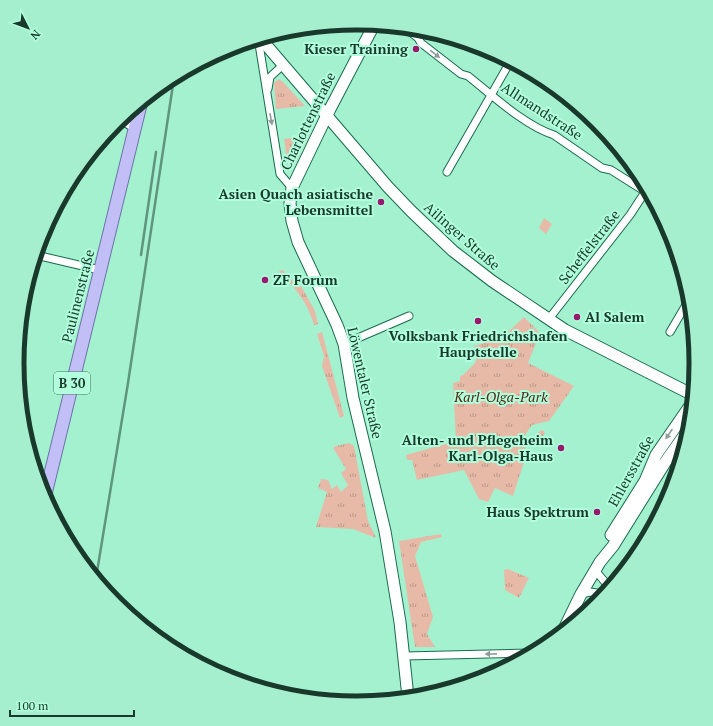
<svg xmlns="http://www.w3.org/2000/svg" width="713" height="726" font-family="'PT Serif',serif">
<defs>
<pattern id="grass-tufts" width="24" height="20" patternUnits="userSpaceOnUse"><rect width="24" height="20" fill="#e7baa7"/><path d="M3 7l-1-3M5 7V3M7 7l1-3M15 17l-1-3M17 17v-4M19 17l1-3" fill="none" stroke="#ba9888"/></pattern>
</defs>
<rect width="100%" height="100%" fill="#a4f1cf"/>
<path fill="url(#grass-tufts)" d="M 279,79 L 283,82 L 305,106 L 276,109 L 274,83 Z
M 309,135 L 296,162 L 294,164 L 288,164 L 287,160 L 284,139 Z
M 544,218 L 552,224 L 546,234 L 539,228 Z
M 283,270 L 295,284 L 301,286 L 315,311 L 318,324 L 314,325 C 307,300 295,289 279,271 Z
M 524,317 L 540,333 L 528,363 L 574,386 L 549,421 L 532,425 L 525,435 L 526,456 L 513,496 L 495,488 L 488,502 L 479,499 L 464,470 L 417,480 L 412,460 L 407,460 L 406,455 L 456,441 L 453,383 L 460,381 L 460,376 L 463,375 L 476,362 L 474,346 L 502,338 Z
M 322,332 L 344,416 L 340,418 L 322,366 L 324,356 L 317,334 Z
M 542,430 L 545,432 L 538,446 L 532,445 L 531,440 L 537,433 Z
M 349,443 L 354,446 L 368,521 L 376,538 L 353,529 L 316,527 L 327,492 L 318,488 L 321,479 L 328,480 L 332,489 L 337,485 L 341,492 L 348,485 L 341,473 L 346,469 L 333,448 L 336,446 Z
M 441,534 L 442,537 L 421,542 L 415,556 L 433,617 L 427,634 L 435,647 L 415,647 L 399,541 Z
M 508,569 L 529,578 L 519,598 L 505,590 L 504,570 Z"/>
<g fill="none" stroke-linecap="round" stroke-linejoin="round">
<g stroke="#196b4e" stroke-width="9">
<path id="street" d="M 405,28 L 418,38 L 421,43 L 461,74 L 468,76 C 492,95 525,126 554,135 L 602,168 L 611,170 L 649,194
M 262,40 L 259,44 L 280,174 L 292,188
M 268,89 L 270,77 L 283,65
M 120,120 L 134,128
M 447,172 L 510,62
M 36,255 L 100,270
M 548,320 L 630,215 L 647,189
M 670,332 L 690,298
M 344,344 L 409,316
M 595,570 L 609,587
M 581,594 L 590,592 L 604,594
M 405,656 L 530,653"/>
</g>
<g stroke="#196b4e" stroke-width="13">
<path id="secondary" d="M 374,25 L 330,109 L 292,188 L 290,203 L 292,221 L 298,242 L 337,325 L 344,344 L 353,398 L 385,531 L 400,622 L 408,697
M 261,39 L 388,187 L 411,211 L 453,251 L 492,281 L 565,330 L 693,395
M 611,535 L 645,481 L 656,455 L 692,403
M 563,631 L 581,594 L 600,562 L 613,546 L 666,461 L 690,427"/>
</g>
<g stroke="#6c74aa" stroke-width="14">
<path id="primary" d="M 45,496 L 141,103"/>
</g>
<use href="#street" stroke="#fff" stroke-width="7"/>
<use href="#secondary" stroke="#fff" stroke-width="11"/>
<use href="#primary" stroke="#c1bff5" stroke-width="12"/>
<path stroke="#5f957e" stroke-width="2.5" d="M 141,255 L 156,152
M 96,578 L 128,383 L 174,78"/>
</g>
<defs><path id="oneway-solid" d="M-6-.8H1V-3.2L6.5 0L1 3.2V.8H-6Z"/></defs>
<g fill="#8c9c96">
<use href="#oneway-solid" transform="translate(435 54) rotate(38)"/>
<use href="#oneway-solid" transform="translate(271 119) rotate(80)"/>
<use href="#oneway-solid" transform="translate(669 434) rotate(124)"/>
<use href="#oneway-solid" transform="translate(491 654) rotate(179)"/>
</g>
<g fill="#98186f" stroke="#b1ffdc" stroke-width="1.5">
<circle cx="416" cy="49" r="4"/>
<circle cx="381" cy="202" r="4"/>
<circle cx="265" cy="280" r="4"/>
<circle cx="577" cy="317" r="4"/>
<circle cx="478" cy="321" r="4"/>
<circle cx="561" cy="448" r="4"/>
<circle cx="597" cy="512" r="4"/>
</g>
<g text-anchor="middle" stroke-width="4" stroke-linejoin="round" paint-order="stroke">
<rect fill="#b1ffdc" stroke="#477461" stroke-width="1" x="54" y="372" width="36" height="22" rx="3"/>
<g font-size="13" font-weight="bold" fill="#19392c">
<text x="72" y="388">B 30</text>
</g>
<g font-size="14" font-weight="bold" fill="#19392c" stroke="#b1ffdc" text-anchor="end">
<text x="408" y="54">Kieser Training</text>
<text x="373" y="199">Asien Quach asiatische<tspan x="373" dy="16">Lebensmittel</tspan></text>
<text x="273" y="285" text-anchor="start">ZF Forum</text>
<text x="585" y="322" text-anchor="start">Al Salem</text>
<text x="478" y="341" text-anchor="middle">Volksbank Friedrichshafen<tspan x="478" dy="16">Hauptstelle</tspan></text>
<text x="553" y="445">Alten- und Pflegeheim<tspan x="553" dy="16">Karl-Olga-Haus</tspan></text>
<text x="589" y="517">Haus Spektrum</text>
</g>
<g font-size="14" fill="#19392c" stroke="#b1ffdc">
<text transform="translate(542 111) rotate(33)" y="5">Allmandstraße</text>
<text transform="translate(308 121) rotate(-64)" y="5">Charlottenstraße</text>
<text transform="translate(462 236) rotate(41)" y="5">Ailinger Straße</text>
<text transform="translate(589 247) rotate(-52)" y="5">Scheffelstraße</text>
<text transform="translate(78 296) rotate(-76)" y="5">Paulinenstraße</text>
<text transform="translate(365 383) rotate(77)" y="5">Löwentaler Straße</text>
<text transform="translate(631 471) rotate(-61)" y="5">Ehlersstraße</text>
</g>
<g font-size="14" font-style="italic" fill="#542812" stroke="#b1ffdc">
<text x="501" y="402">Karl-Olga-Park</text>
</g>
</g>
<path d="M0 0H713V726H0ZM356 30H357A332 332 0 0 1 689 362V364A332 332 0 0 1 357 696H356A332 332 0 0 1 24 364V362A332 332 0 0 1 356 30Z" fill="#a5efce" fill-rule="evenodd"/>
<path fill="none" stroke="#19392c" stroke-width="5" d="M356 30H357A332 332 0 0 1 689 362V364A332 332 0 0 1 357 696H356A332 332 0 0 1 24 364V362A332 332 0 0 1 356 30Z"/>
<g transform="translate(28 28) rotate(132)" stroke="#b1ffdc" stroke-width="3" paint-order="stroke">
<path d="M0-3L7 15L0 10L-7 15Z" fill="#19392c"/>
<text y="-6" font-size="11" font-weight="bold" text-anchor="middle" fill="#19392c">N</text>
</g>
<path d="M10 710v6h124v-6" fill="none" stroke="#19392c" stroke-width="2"/>
<text x="16" y="710" font-size="12" fill="#19392c" stroke="#b1ffdc" stroke-width="3" paint-order="stroke">100 m</text>
</svg>
